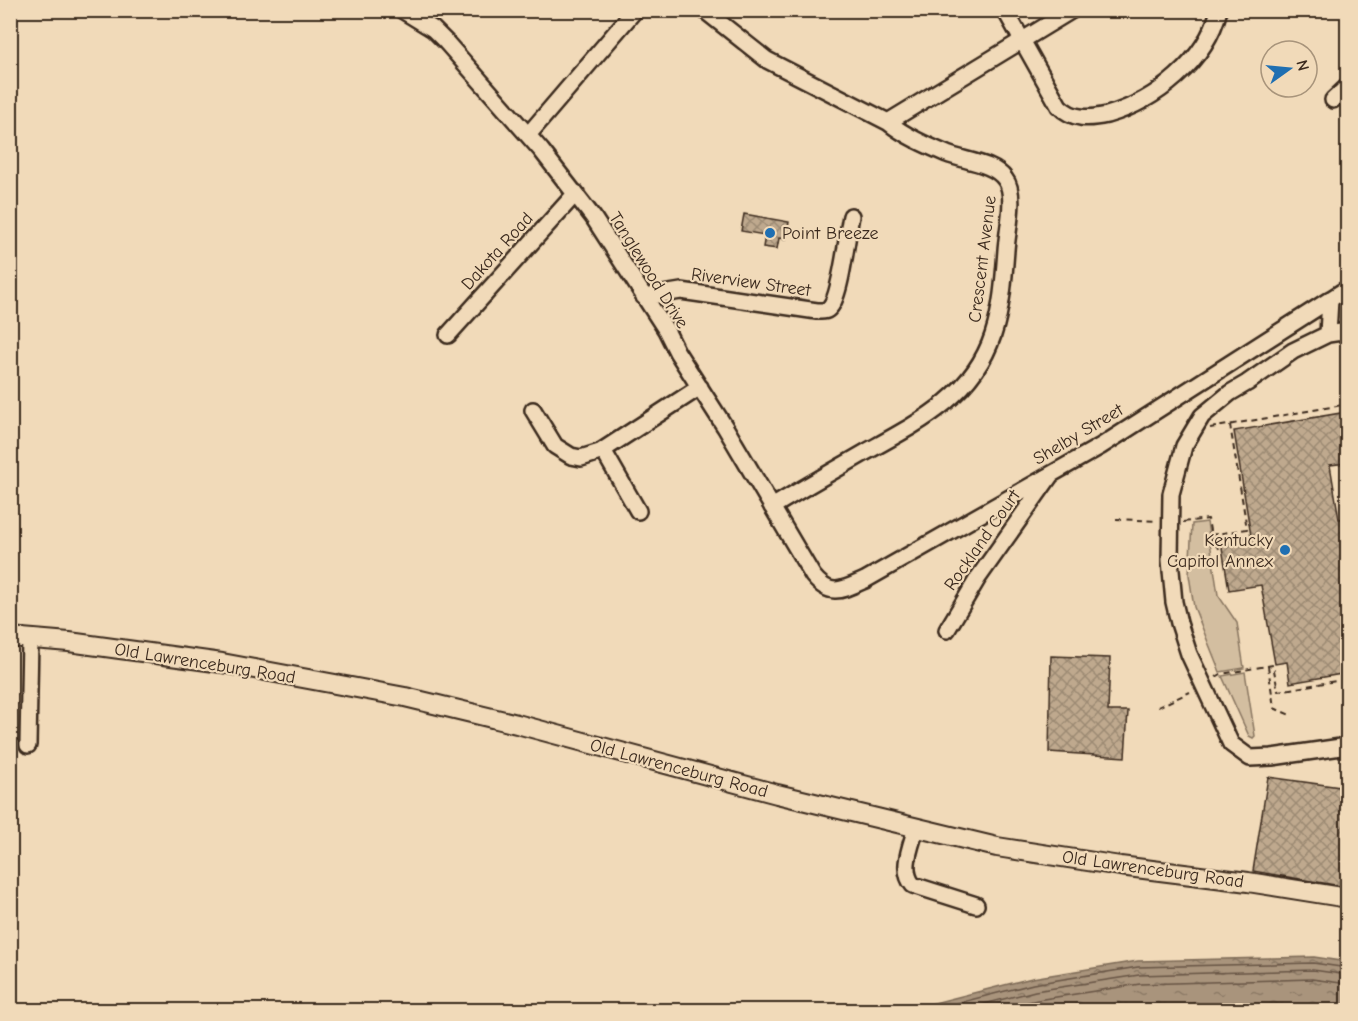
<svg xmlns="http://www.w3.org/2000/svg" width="1358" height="1021" font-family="'Comic Neue',sans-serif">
<defs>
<pattern id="water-ripples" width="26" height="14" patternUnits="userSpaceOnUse" patternTransform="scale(1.5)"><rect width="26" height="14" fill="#a9947c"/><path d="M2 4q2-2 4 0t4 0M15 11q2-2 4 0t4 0" fill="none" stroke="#8b7965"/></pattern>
<pattern id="building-cross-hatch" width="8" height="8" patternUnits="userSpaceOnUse" patternTransform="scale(1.5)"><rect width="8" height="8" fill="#bfa98e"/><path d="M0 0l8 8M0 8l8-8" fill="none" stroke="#9c8a73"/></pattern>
</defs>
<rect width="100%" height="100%" fill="#f1dab9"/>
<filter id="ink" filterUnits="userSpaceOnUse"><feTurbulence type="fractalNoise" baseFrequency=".0167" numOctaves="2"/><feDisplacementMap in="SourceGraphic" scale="12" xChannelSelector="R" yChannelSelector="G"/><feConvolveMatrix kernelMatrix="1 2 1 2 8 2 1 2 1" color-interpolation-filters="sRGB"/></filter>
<g filter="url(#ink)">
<path fill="#d3bea0" stroke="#87745f" stroke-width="1.5" d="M 1207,522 L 1218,595 L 1237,623 L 1244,668 L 1220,672 L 1194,607 L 1189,575 L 1192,524 Z
M 1245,672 L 1255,736 L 1253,738 L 1249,736 L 1222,676 Z"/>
<path fill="url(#water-ripples)" stroke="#7d6a56" stroke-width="1.5" d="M 1314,957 L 1347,962 L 1347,1010 L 907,1010 L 1032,978 L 1138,961 Z"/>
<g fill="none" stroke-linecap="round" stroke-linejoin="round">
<path stroke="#675444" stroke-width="1.5" d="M 931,1010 L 1033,984 L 1138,967 L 1313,963 L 1348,968
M 961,1010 L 1035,991 L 1139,975 L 1313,970 L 1348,975
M 997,1010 L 1037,1000 L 1140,984 L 1312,979 L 1348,984"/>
</g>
<path fill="url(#building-cross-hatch)" stroke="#3b2a1e" stroke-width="1.5" d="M 744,214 L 789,222 L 786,239 L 779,238 L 777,249 L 763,247 L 765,235 L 741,231 Z
M 1347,412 L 1347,463 L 1330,465 L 1339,519 L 1347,518 L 1347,559 L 1342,560 L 1347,593 L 1347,673 L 1290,683 L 1287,662 L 1275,664 L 1261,585 L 1229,590 L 1221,541 L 1251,536 L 1234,431 Z
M 1051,656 L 1110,658 L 1108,711 L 1128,711 L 1125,757 L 1049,752 Z
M 1268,777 L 1347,788 L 1347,887 L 1253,871 Z"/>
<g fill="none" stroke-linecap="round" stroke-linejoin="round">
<g stroke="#3b2a1e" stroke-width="20">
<path id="minor" d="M 402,10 L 433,29 L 446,42 L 541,150 L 593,217 L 666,330 L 677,352 L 725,427 L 813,576 C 831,598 842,590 865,580 L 1101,446 L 1348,288
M 704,10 L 767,60 L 888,122 C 905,136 926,145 947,154 C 965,161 994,163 1005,179 C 1017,194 1007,231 1006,250 C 1004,278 1002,308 993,335 C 973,396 918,423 866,452 C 835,470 803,488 772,507
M 1005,10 L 1059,106 C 1073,120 1089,119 1107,115 C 1156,101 1206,61 1219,10
M 1333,100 L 1348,86
M 888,122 L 1072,10
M 528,135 L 635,10
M 644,297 L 681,291 L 817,311 C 823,311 826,312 830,307 C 841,295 847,235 851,216
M 1348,331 L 1328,334 L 1293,351 L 1247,383 L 1230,393 L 1202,416 L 1184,446 L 1171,494 L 1170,560 L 1174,602 L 1179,623 L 1189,654 L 1231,744 L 1250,758 L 1272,757 L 1348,746
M 1328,334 L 1330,299
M 448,335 L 576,193
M 533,410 L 555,446 L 571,456 L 581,458 L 600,452 L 700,387
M 603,450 L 638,511
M 947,630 L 978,578 L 1050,476
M 28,745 L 30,639
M 916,828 C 911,846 900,870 913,885 L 976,905"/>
</g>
<g stroke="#3b2a1e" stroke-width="22">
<path id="major" d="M 10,637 L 69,642 L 222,663 L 405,697 L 517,724 L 777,794 L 997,847 L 1120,866 L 1248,882 L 1348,898"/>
</g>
<path stroke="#3b2a1e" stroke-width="2" stroke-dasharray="6 4.5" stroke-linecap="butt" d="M 1210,428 L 1348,404
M 1116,519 L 1157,521
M 1183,522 L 1208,519 L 1212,542 L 1221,550
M 1211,535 L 1247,529 L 1230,425
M 1268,666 L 1274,708 L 1290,715
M 1216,677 L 1221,674 L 1273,665 L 1278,691 L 1348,679
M 1158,707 L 1190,692"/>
<use href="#minor" stroke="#f1dab9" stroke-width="15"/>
<use href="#major" stroke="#f1dab9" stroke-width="18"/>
</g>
</g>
<g fill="#1f6fb2" stroke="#f1dab9" stroke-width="2">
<circle cx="770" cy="233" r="6"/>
<circle cx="1285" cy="550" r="6"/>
</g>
<g text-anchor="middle" stroke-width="4.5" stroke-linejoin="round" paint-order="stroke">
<g font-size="18" fill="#3b2a1e" stroke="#f1dab9" text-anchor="start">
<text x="782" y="239">Point Breeze</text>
<text x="1273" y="546" text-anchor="end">Kentucky<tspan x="1273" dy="21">Capitol Annex</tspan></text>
</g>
<g font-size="18" fill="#3b2a1e" stroke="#f1dab9">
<text transform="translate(497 251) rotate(-48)" y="6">Dakota Road</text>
<text transform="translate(982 259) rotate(-83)" y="6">Crescent Avenue</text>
<text transform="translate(649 270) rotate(58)" y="6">Tanglewood Drive</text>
<text transform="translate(751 282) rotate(8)" y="6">Riverview Street</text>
<text transform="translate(1078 434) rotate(-31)" y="6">Shelby Street</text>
<text transform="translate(982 540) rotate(-55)" y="6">Rockland Court</text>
<text transform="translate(205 663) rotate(9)" y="6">Old Lawrenceburg Road</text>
<text transform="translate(679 768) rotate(15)" y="6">Old Lawrenceburg Road</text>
<text transform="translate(1153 869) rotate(8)" y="6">Old Lawrenceburg Road</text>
</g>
</g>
<rect width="1358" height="1021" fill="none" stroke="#f1dab9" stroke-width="36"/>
<rect x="18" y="18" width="1322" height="985" fill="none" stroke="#3b2a1e" stroke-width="2" filter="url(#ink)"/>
<g transform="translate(1289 69) rotate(75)"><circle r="28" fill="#f1dab9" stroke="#a8947b" stroke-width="1.5"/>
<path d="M0-4.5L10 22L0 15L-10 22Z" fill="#1f6fb2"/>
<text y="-9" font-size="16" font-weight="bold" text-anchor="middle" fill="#3b2a1e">N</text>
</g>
</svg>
